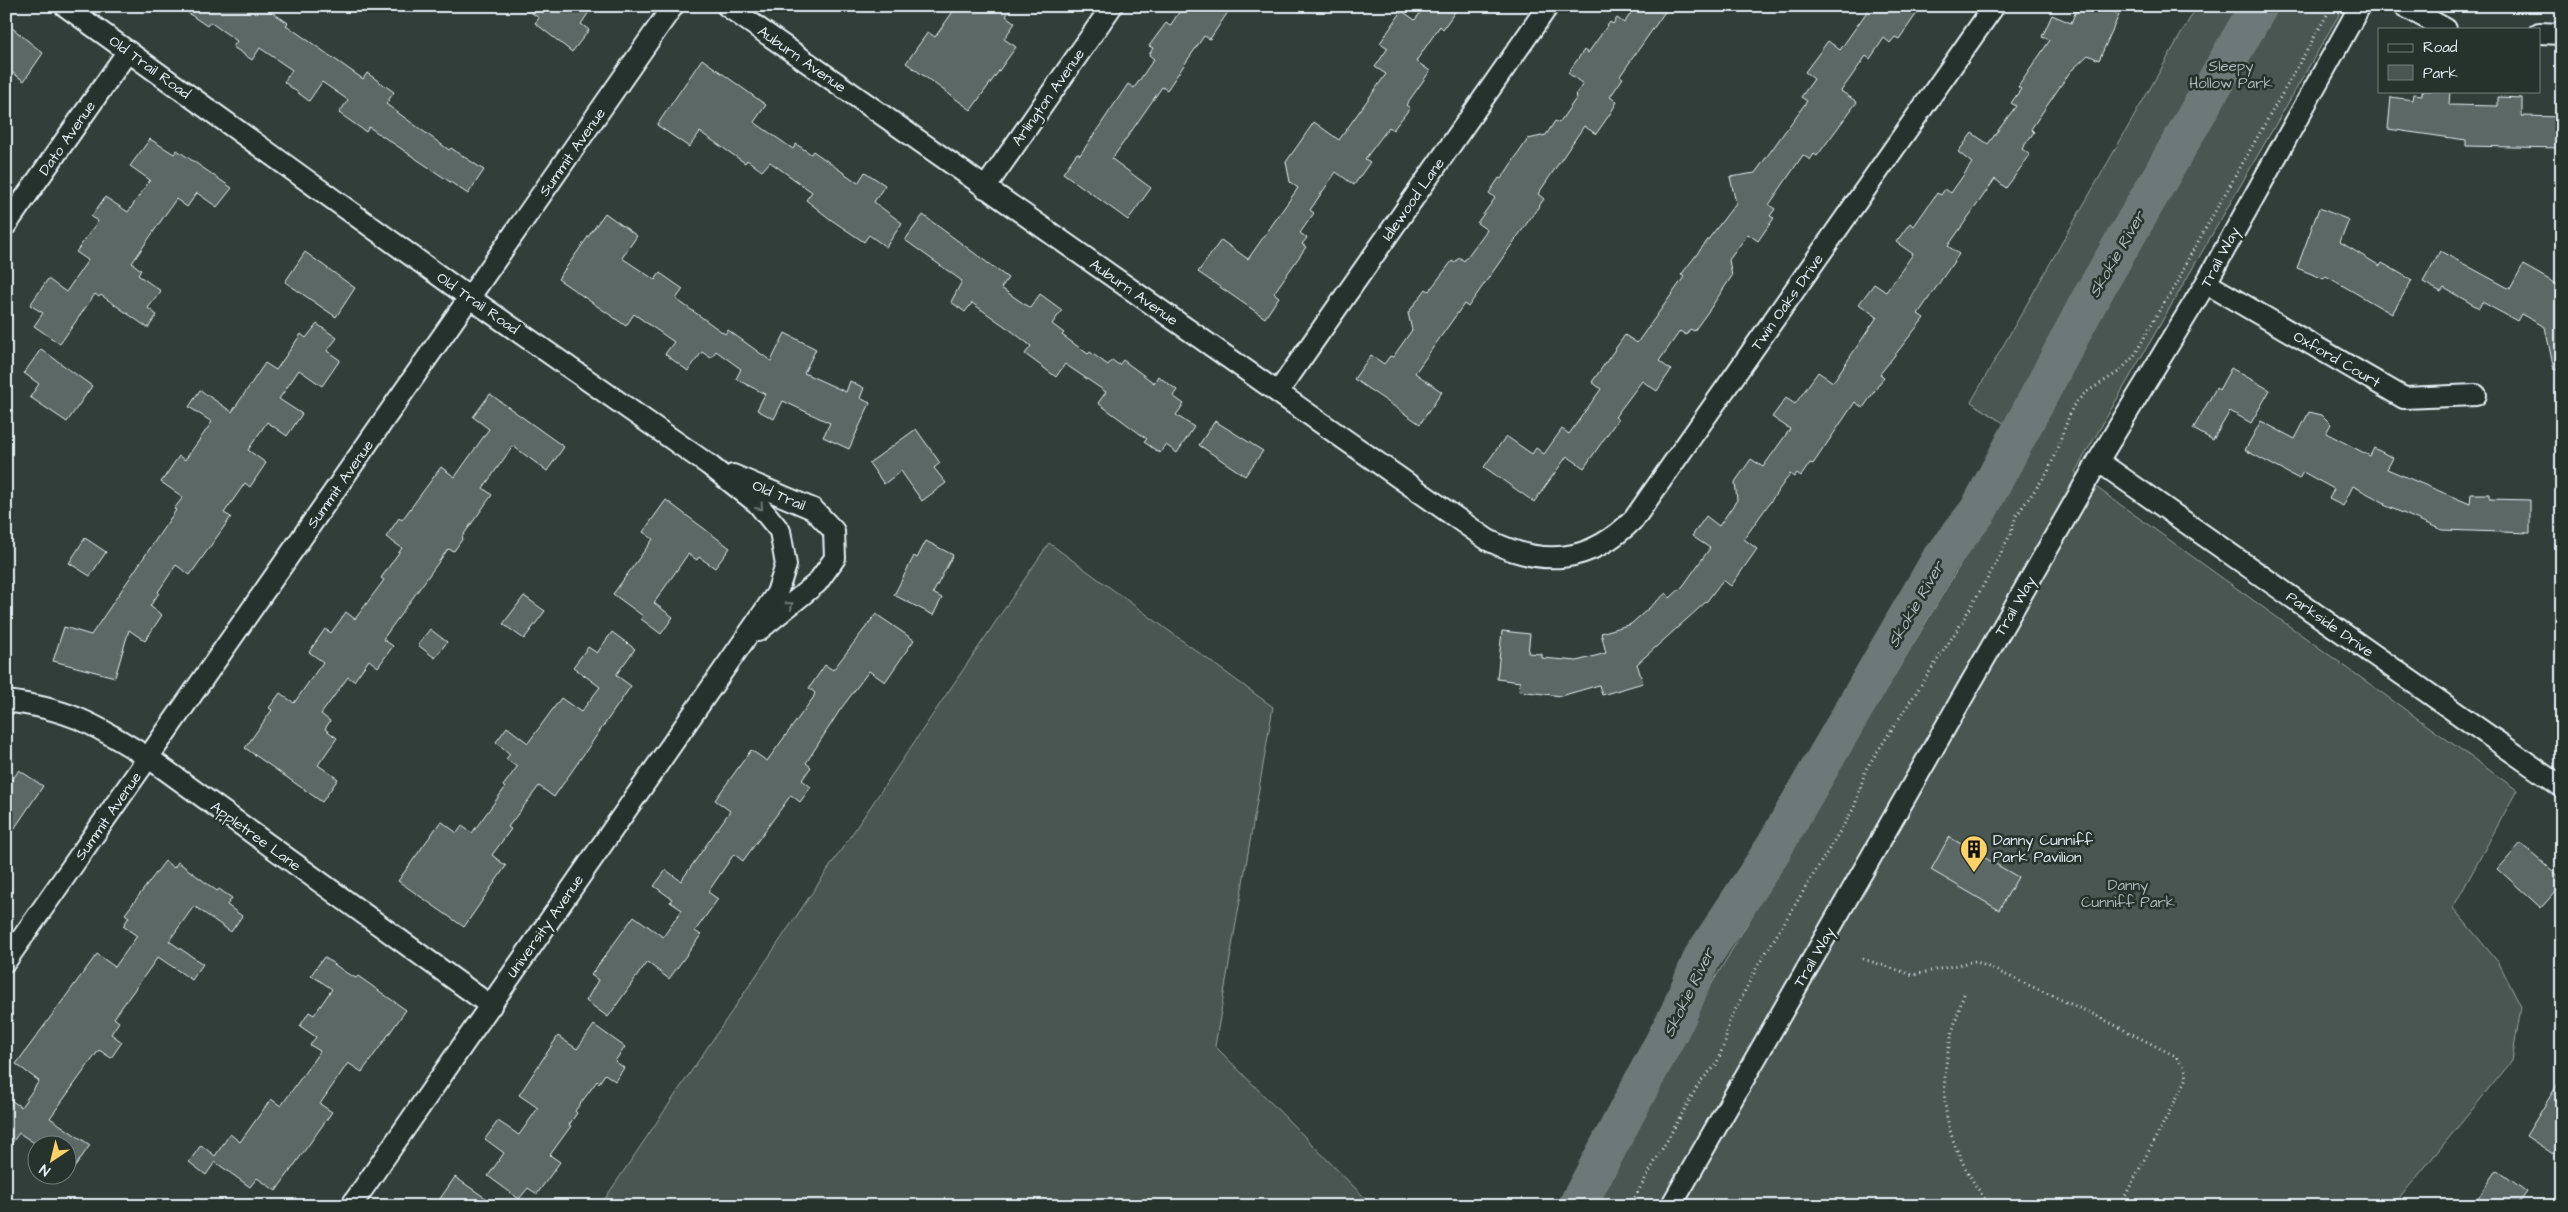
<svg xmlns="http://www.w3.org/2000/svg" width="2568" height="1212" font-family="'Architects Daughter',sans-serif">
<rect width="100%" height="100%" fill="#323e39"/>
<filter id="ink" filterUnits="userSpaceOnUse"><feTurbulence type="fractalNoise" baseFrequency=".02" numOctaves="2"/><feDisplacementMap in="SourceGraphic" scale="10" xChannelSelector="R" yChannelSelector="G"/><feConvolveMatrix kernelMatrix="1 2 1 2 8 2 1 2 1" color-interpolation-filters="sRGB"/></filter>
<g filter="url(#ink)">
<path fill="#495651" stroke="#98a4a4" d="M 2197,6 L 2344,6 L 2075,472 L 2517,790 L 2453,908 L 2499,963 L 2521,1007 L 2512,1061 L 2393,1206 L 1580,1206 L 2033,442 L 1971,402 Z
M 1049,543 L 1273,707 L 1215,1046 L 1373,1206 L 600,1206 Z"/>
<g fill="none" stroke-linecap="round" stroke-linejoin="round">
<path stroke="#6d7978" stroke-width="38" d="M 1577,1206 L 1678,1015 L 1702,958 L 1770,854 L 1941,558 L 1978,511 L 2089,301 L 2259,6"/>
</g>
<path fill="#5c6865" stroke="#e8f1f8" d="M 178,6 L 263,6 L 288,23 L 286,25 L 363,79 L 367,73 L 394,92 L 386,104 L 449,150 L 451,148 L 484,170 L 468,194 L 369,127 L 366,132 L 339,113 L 348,100 L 322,82 L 309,101 L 284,82 L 292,70 L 260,48 L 252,60 L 233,47 L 237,41 L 210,22 L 207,26 Z
M 522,6 L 593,6 L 581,24 L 589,30 L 572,52 L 535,23 L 539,18 Z
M 957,6 L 1013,6 L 1006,16 L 1015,23 L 1004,39 L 1016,47 L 971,110 L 906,63 L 928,32 L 935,37 Z
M 1183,6 L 1232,6 L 1210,39 L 1204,36 L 1167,90 L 1162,87 L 1112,159 L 1151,188 L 1128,220 L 1063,173 L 1077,153 L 1080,155 L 1128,84 L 1134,88 L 1154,59 L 1149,55 L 1153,48 L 1149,46 L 1166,23 L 1170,26 Z
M 1425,6 L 1459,6 L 1443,29 L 1440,26 L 1416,61 L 1430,71 L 1406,105 L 1410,108 L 1393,130 L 1389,127 L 1365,159 L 1370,162 L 1354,185 L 1336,172 L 1310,210 L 1314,213 L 1300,233 L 1307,238 L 1302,244 L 1306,247 L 1274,293 L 1279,297 L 1265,318 L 1198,272 L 1221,240 L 1248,259 L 1298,188 L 1290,182 L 1286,162 L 1298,145 L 1314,122 L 1339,140 L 1386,74 L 1375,67 L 1388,48 L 1380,43 L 1402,11 L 1415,20 Z
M 1636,6 L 1669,6 L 1620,76 L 1623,78 L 1610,97 L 1617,102 L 1610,114 L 1596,134 L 1584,126 L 1538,194 L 1544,199 L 1468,307 L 1464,304 L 1415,373 L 1442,392 L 1420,424 L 1354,379 L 1371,355 L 1384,364 L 1390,356 L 1393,357 L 1412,330 L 1408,313 L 1426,289 L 1429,291 L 1452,261 L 1455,263 L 1459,257 L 1464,261 L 1487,230 L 1477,223 L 1495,198 L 1489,193 L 1499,178 L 1501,179 L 1528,139 L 1546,135 L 1555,121 L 1559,123 L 1577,97 L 1575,95 L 1583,84 L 1568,73 L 1584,50 L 1588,53 L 1610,22 L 1613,24 L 1617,18 L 1624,23 Z
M 1871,6 L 1922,6 L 1899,39 L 1895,37 L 1890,43 L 1884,38 L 1870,59 L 1866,56 L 1841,91 L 1857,102 L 1817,156 L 1814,154 L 1810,160 L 1803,155 L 1769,205 L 1775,209 L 1770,216 L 1774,218 L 1758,241 L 1748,234 L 1729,260 L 1732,276 L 1710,309 L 1694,331 L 1690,329 L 1686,335 L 1680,331 L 1659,361 L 1671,370 L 1657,391 L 1642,381 L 1615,417 L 1618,419 L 1584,468 L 1567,456 L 1534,502 L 1484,467 L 1506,436 L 1532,454 L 1536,448 L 1544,454 L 1562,429 L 1569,434 L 1601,389 L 1592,382 L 1625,335 L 1637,343 L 1684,277 L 1681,275 L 1736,203 L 1730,177 L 1755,173 L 1807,101 L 1801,97 L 1814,79 L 1805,72 L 1828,41 L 1840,50 Z
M 2078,6 L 2102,6 L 2119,15 L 2099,60 L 2088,55 L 2070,72 L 2031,129 L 2034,132 L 2022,149 L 2030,155 L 2006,188 L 1995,179 L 1948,246 L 1959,254 L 1918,314 L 1924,318 L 1880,374 L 1884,377 L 1863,408 L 1855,402 L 1813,464 L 1810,463 L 1801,476 L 1797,473 L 1794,477 L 1790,474 L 1744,539 L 1757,549 L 1731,586 L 1723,580 L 1707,601 L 1637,664 L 1643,683 L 1602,695 L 1599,685 L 1561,696 L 1519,691 L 1520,682 L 1497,679 L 1502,631 L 1530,634 L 1528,653 L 1542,654 L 1542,658 L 1577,661 L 1606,653 L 1601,633 L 1631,624 L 1666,593 L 1670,598 L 1683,586 L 1710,548 L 1692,536 L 1706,516 L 1719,526 L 1737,500 L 1735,482 L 1751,459 L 1763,467 L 1790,429 L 1772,417 L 1786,398 L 1795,404 L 1818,372 L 1833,382 L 1877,317 L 1859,304 L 1874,284 L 1886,292 L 1913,254 L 1896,242 L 1910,223 L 1914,226 L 1937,193 L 1941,195 L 1945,189 L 1951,193 L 1972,163 L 1958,152 L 1972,133 L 1988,144 L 2016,106 L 2011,103 L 2021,89 L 2018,87 L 2050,40 L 2042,37 L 2052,15 L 2071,23 Z
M 6,23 L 43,53 L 24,81 L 6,68 Z
M 702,59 L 766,105 L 754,122 L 793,149 L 796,144 L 811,154 L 813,151 L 858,183 L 865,172 L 885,185 L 874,202 L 902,223 L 886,247 L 869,235 L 864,242 L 830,219 L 806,200 L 812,192 L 770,162 L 762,171 L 747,160 L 745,163 L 700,132 L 689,147 L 657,125 Z
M 2422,91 L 2450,91 L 2449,105 L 2498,106 L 2498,97 L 2522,98 L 2522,116 L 2562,117 L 2562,148 L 2466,146 L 2466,140 L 2388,129 L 2391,97 L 2413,100 L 2414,94 L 2422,95 Z
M 150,139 L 174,154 L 177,150 L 232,188 L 217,207 L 197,193 L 187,207 L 176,199 L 132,263 L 141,270 L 138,275 L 161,291 L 148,308 L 157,315 L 148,328 L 101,295 L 99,297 L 95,294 L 60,344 L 34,326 L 43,313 L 30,305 L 48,279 L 66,292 L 88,260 L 76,252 L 98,221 L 91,217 L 105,197 L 128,212 L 150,180 L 130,166 Z
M 2319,208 L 2349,220 L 2340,242 L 2380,266 L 2382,263 L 2412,280 L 2392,314 L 2326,276 L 2324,279 L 2297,268 Z
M 605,213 L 637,236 L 622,258 L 655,280 L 660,273 L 683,289 L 676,299 L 725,334 L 728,330 L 771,361 L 785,333 L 816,349 L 804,373 L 846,392 L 850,381 L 864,388 L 860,398 L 870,403 L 849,449 L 823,437 L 830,423 L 783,401 L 774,419 L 757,410 L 765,394 L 736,379 L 741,369 L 716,351 L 711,358 L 702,352 L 688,371 L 665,354 L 674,342 L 634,314 L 626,326 L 558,279 Z
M 923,215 L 1008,278 L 1001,288 L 1030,308 L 1040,294 L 1062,310 L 1052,324 L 1064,333 L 1062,335 L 1088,354 L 1090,352 L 1108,365 L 1112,360 L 1119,365 L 1123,360 L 1154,383 L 1158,376 L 1177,390 L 1173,396 L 1184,404 L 1176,415 L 1194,427 L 1177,453 L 1166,445 L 1160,453 L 1144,442 L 1147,439 L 1098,403 L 1106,392 L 1065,364 L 1056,377 L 1025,354 L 1031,346 L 1013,332 L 972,303 L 965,312 L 951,302 L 962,281 L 905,240 Z
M 2440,251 L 2510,289 L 2523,265 L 2562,287 L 2562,369 L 2554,370 L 2545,327 L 2521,314 L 2517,321 L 2482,302 L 2479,308 L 2444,288 L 2441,292 L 2423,282 Z
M 305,252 L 355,288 L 336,317 L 285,282 Z
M 317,324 L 337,338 L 327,351 L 340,360 L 322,386 L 299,370 L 279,399 L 302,414 L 287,436 L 267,422 L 248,450 L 266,463 L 250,487 L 245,483 L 224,513 L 231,517 L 190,575 L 176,565 L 158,592 L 159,593 L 150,606 L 162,615 L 145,641 L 129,630 L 115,677 L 53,661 L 64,627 L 91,635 L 176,510 L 174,509 L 183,497 L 161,482 L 179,456 L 185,460 L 212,422 L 189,407 L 200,390 L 232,412 L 265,363 L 276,370 L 301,334 L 306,338 Z
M 41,349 L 92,386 L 67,422 L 30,397 L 39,384 L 24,373 Z
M 2231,368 L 2270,390 L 2251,423 L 2230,411 L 2213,440 L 2193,429 L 2216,388 L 2219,390 Z
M 490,394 L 564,447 L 547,471 L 513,446 L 483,488 L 492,495 L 462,537 L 463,538 L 454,551 L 448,549 L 383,639 L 393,646 L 378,667 L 369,660 L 354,681 L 348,677 L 321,714 L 330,721 L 325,729 L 337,738 L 318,765 L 338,779 L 322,802 L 245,748 L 272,710 L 269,708 L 280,693 L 294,703 L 323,662 L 309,652 L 325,629 L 331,633 L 346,612 L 355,619 L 384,580 L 381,578 L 402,548 L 386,537 L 399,518 L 402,520 L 441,467 L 455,477 L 489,429 L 473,417 Z
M 2309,412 L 2322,415 L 2331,424 L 2326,433 L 2370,456 L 2374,448 L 2393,458 L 2387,469 L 2470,504 L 2471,494 L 2490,494 L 2490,499 L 2530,500 L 2530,533 L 2442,530 L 2384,505 L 2385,503 L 2353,486 L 2343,506 L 2329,499 L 2334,489 L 2303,472 L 2299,479 L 2245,450 L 2261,421 L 2295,439 Z
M 1215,421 L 1263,451 L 1245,476 L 1199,445 Z
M 916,429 L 940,463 L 934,468 L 946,483 L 922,501 L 901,471 L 884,484 L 869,463 Z
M 666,500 L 730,548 L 715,568 L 699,557 L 697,560 L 688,554 L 654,603 L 673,617 L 661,634 L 641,619 L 643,616 L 613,594 L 653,539 L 643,532 Z
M 85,538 L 106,552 L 90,576 L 69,563 Z
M 926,541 L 953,555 L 933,593 L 942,598 L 933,615 L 894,595 L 914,556 L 917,558 Z
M 524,596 L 545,611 L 524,639 L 503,624 Z
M 876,614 L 914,640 L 885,682 L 869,671 L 840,710 L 806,763 L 811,767 L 802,780 L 811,787 L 800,802 L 791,795 L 743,861 L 734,854 L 708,892 L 718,899 L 695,931 L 701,935 L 669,979 L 647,962 L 608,1017 L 586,1001 L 598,980 L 591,975 L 634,916 L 663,937 L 682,910 L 670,902 L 672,899 L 654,886 L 666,870 L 681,881 L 730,811 L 715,800 L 751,750 L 767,761 L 813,698 L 815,693 L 809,688 L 825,665 L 833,670 Z
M 430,629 L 447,642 L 435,658 L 418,645 Z
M 612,632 L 635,649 L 616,675 L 631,686 L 554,797 L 539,786 L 508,827 L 511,829 L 492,855 L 506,866 L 464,927 L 398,881 L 441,821 L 457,833 L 462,826 L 472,833 L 505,788 L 503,786 L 517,767 L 506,759 L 510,754 L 496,742 L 507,727 L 528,743 L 561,698 L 581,712 L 600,687 L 573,667 L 588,647 L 597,653 Z
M 19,770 L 43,786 L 6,841 L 6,789 Z
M 1949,837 L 2018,877 L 1999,910 L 1931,870 Z
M 2521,843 L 2562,879 L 2562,884 L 2541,908 L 2498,869 Z
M 165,861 L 174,868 L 178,862 L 217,891 L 219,889 L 232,898 L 227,905 L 242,916 L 231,932 L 194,906 L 169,941 L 203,964 L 192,980 L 158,957 L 114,1018 L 119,1022 L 111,1034 L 122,1042 L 111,1058 L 99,1050 L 50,1118 L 90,1145 L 68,1177 L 68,1144 L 36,1144 L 19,1133 L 6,1151 L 6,1097 L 21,1107 L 39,1081 L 16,1064 L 97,954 L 115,967 L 137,936 L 123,926 L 129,917 L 125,914 Z
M 324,957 L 348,974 L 356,978 L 358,976 L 406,1010 L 362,1072 L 348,1063 L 320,1104 L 332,1112 L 276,1191 L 257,1178 L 250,1187 L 215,1162 L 206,1175 L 189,1162 L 201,1145 L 215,1156 L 230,1134 L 240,1142 L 271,1099 L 281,1106 L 320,1051 L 310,1045 L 316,1037 L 300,1026 L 309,1012 L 314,1015 L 332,989 L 311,975 Z
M 594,1025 L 625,1047 L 615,1061 L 624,1068 L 615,1081 L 605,1074 L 599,1083 L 597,1081 L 575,1111 L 577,1113 L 569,1125 L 571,1126 L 550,1155 L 560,1162 L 537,1194 L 528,1188 L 519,1199 L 488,1176 L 504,1153 L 485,1139 L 498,1121 L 519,1135 L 538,1108 L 519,1095 L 558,1036 L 577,1049 Z
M 2562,1077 L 2562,1142 L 2553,1154 L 2526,1136 Z
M 2497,1170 L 2527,1192 L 2517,1206 L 2473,1206 Z
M 455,1177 L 497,1206 L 435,1206 Z"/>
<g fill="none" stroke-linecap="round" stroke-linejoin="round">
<g stroke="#e8f1f8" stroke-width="24">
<path id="minor" d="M 65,6 L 470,298 L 709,465 L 757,503 L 780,531 L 786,565 L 777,593 L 351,1206
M 727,6 L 1488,540 C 1543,568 1590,563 1634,519 L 1994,6
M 2404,6 L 2446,29
M 2539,33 L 2562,34
M 985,188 L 1112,6
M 6,225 L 128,51
M 2206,283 L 2404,398 L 2476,395
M 1278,392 L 1548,6
M 2098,461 L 2562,787
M 733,475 L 813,509 L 834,531 L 835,558 L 817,583 L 758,631
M 6,701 C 71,709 95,725 149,758 L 491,1006
M 6,961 L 673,6
M 1671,1206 L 2098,461 L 2206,283 L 2360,6"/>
</g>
<path stroke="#e8f1f8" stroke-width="3" stroke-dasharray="1 4" stroke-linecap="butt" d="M 1863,959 L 1913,975 L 1975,961 L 2095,1015 L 2175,1056 L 2185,1068 L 2187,1078 L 2120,1206
M 1964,994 C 1935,1079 1934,1131 1990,1206
M 1630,1206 L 1700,1082 L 1716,1065 L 1725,1042 L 1729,1022 L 1756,969 L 1854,808 L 1866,769 L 1959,627 L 1994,567 L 2010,535 L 2016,516 L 2048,472 L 2073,406 L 2085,393 L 2120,371 L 2134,356 L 2160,309 L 2177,284 L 2187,261 L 2332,6"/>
<use href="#minor" stroke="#26332d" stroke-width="20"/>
</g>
<defs><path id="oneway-chevron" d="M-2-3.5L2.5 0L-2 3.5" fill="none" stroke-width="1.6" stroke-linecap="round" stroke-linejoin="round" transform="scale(1.25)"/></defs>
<g stroke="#6a7674">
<use href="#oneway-chevron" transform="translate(760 507) rotate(48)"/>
<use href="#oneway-chevron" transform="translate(790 605) rotate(-39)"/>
</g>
</g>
<defs>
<g id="building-pin" transform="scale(1.4375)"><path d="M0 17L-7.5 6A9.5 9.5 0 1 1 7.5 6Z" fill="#ffd166" stroke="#26332d"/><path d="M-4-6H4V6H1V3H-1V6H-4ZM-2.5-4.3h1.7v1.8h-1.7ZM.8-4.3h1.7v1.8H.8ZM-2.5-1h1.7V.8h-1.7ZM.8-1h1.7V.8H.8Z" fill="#111"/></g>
</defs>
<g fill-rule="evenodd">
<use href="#building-pin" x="1974" y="849"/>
</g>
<g text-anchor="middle" stroke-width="5" stroke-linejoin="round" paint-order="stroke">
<g font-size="15" fill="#e8f1f8" stroke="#26332d">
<text transform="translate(802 59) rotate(35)" y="5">Auburn Avenue</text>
<text transform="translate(150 67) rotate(36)" y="5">Old Trail Road</text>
<text transform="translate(1048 97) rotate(-55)" y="5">Arlington Avenue</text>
<text transform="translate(67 138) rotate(-55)" y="5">Dato Avenue</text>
<text transform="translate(572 152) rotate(-55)" y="5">Summit Avenue</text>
<text transform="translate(1413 199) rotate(-55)" y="5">Idlewood Lane</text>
<text transform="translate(2220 257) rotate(-62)" y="5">Trail Way</text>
<text transform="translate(1134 292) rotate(35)" y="5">Auburn Avenue</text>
<text transform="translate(1787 302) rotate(-55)" y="5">Twin Oaks Drive</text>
<text transform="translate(478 303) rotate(35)" y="5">Old Trail Road</text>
<text transform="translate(2337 359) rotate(30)" y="5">Oxford Court</text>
<text transform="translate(340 484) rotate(-55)" y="5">Summit Avenue</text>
<text transform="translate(779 495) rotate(23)" y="5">Old Trail</text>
<text transform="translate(2015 606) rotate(-60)" y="5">Trail Way</text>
<text transform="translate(2330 624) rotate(35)" y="5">Parkside Drive</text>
<text transform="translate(108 816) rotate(-55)" y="5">Summit Avenue</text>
<text transform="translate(256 836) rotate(36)" y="5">Appletree Lane</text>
<text transform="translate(545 926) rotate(-55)" y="5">University Avenue</text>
<text transform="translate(1814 957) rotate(-60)" y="5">Trail Way</text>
</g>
<g font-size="15" fill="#b0bbbe" stroke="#26332d">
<text x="2231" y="71">Sleepy<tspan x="2231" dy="17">Hollow Park</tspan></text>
<text x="2128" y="890">Danny<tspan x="2128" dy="17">Cunniff Park</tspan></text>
</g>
<g font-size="15" fill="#e8f1f8" stroke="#26332d" text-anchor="start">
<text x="1993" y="845">Danny Cunniff<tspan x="1993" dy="17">Park Pavilion</tspan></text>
</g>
<g font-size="16" font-style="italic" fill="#b1bbbe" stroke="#26332d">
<text transform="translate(2116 254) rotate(-60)" y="6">Skokie River</text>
<text transform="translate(1915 604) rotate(-60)" y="6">Skokie River</text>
<text transform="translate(1688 992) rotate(-64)" y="6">Skokie River</text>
</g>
</g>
<rect width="2568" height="1212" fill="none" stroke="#26332d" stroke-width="25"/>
<rect x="12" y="12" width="2543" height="1187" fill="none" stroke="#e8f1f8" stroke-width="2" filter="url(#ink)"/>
<rect x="2378" y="28" width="162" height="65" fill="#26332d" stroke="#747f7e"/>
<rect x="2388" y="44" width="25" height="8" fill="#26332d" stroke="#747f7e"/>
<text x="2423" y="52" font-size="15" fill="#e8f1f8">Road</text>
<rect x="2388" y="65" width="25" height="15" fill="#495651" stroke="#747f7e"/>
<text x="2423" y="78" font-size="15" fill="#e8f1f8">Park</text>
<g transform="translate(52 1160) rotate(215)"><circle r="24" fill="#26332d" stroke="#747f7e"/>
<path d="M0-4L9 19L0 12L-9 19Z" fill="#ffd166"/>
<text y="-8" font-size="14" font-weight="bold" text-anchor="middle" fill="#e8f1f8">N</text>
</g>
</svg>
